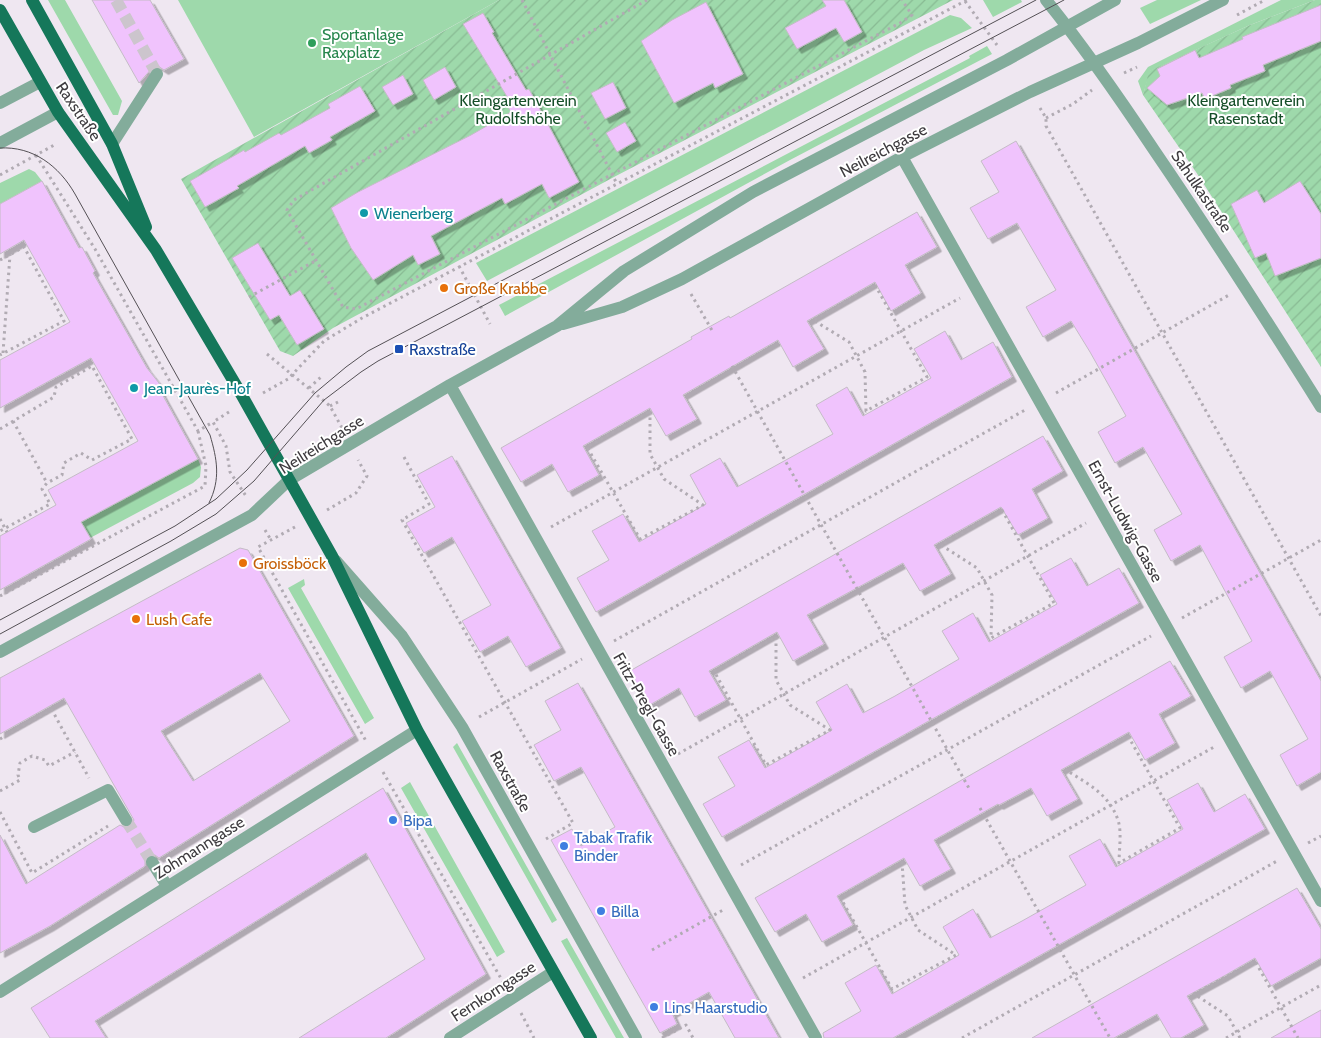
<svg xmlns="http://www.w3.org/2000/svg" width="1321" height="1038" font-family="Cabin,sans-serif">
<defs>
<pattern id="garden-furrows" width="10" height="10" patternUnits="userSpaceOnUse" patternTransform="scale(1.25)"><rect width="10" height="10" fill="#9ed9ab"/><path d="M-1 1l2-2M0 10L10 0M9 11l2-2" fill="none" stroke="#89bb94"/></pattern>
<filter id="shadow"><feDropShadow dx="4.5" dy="4.5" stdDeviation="0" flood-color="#0004"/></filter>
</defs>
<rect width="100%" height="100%" fill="#efe7f1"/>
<path fill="#9ed9ab" d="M 48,0 L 65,0 L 122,101 L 118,115 L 113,115 Z
M 178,0 L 499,0 L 254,137 Z
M 983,0 L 1021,0 L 1022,2 L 993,17 Z
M 1157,0 L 1201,0 L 1150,24 L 1140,8 Z
M 1281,0 L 1315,0 L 1250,25 L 1150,71 L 1143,95 L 1138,81 L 1148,67 Z
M 950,15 L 961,18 L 972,28 L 924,50 L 487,281 L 476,263 Z
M 987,46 L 992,54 L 790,160 L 505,316 L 499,305 L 970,58 L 969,56 Z
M 29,169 L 35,172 L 42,181 L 0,204 L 0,183 Z
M 198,459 L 201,467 L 200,477 L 193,483 L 90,538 L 81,522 Z
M 304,579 L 305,585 L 301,588 L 374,718 L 365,724 L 288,588 Z
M 457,743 L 557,920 L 552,923 L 453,747 Z
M 410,782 L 505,952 L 497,957 L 401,788 Z
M 567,938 L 624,1038 L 616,1038 L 561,941 Z"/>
<path fill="url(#garden-furrows)" d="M 499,0 L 953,0 L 614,177 L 333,328 L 293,356 L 280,351 L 181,179 Z
M 1315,0 L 1321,0 L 1321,367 L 1196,172 L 1143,95 L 1149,71 L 1250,25 Z"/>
<path fill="#f0c3fd" stroke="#c4bcc6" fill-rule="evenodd" filter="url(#shadow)" d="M 92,0 L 150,0 L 184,59 L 164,70 L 158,66 L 153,67 L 139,83 Z
M 822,0 L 844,0 L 862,32 L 844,42 L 836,28 L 797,49 L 785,28 L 826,6 Z
M 706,2 L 743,74 L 715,88 L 713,83 L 674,103 L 641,41 L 672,20 Z
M 1321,5 L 1321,41 L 1263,65 L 1265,71 L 1230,85 L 1231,88 L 1205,99 L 1202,93 L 1167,105 L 1147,88 L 1160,76 L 1157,69 L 1195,50 L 1199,58 L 1243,39 L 1242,37 Z
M 483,13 L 494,32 L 492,33 L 526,90 L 529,89 L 579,182 L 549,198 L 542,184 L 505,204 L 502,198 L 431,236 L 440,254 L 418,265 L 413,255 L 373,280 L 351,248 L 331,208 L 358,192 L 471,135 L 511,112 L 505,102 L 509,100 L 463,24 Z
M 445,67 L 456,87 L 434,100 L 423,80 Z
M 403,75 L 413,94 L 393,105 L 382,87 Z
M 613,82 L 626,108 L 605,119 L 591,93 Z
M 360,86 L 375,111 L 330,137 L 332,140 L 309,153 L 305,146 L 237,186 L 239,188 L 205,207 L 190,181 L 244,150 L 245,152 L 279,133 L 281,135 L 330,108 L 328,104 Z
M 625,122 L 636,141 L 617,152 L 606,133 Z
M 1016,141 L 1321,681 L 1321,772 L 1297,786 L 1280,755 L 1308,739 L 1270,671 L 1241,688 L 1224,657 L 1252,641 L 1200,545 L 1171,561 L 1154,530 L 1182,514 L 1143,447 L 1115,463 L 1098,432 L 1126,416 L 1090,352 L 1071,321 L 1043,337 L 1026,307 L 1056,290 L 1017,223 L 988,239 L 970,208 L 999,192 L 981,161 Z
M 42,181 L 79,248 L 82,247 L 95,271 L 93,273 L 147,368 L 159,383 L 162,391 L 161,392 L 198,459 L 81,522 L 91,539 L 0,590 L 0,536 L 56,505 L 48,490 L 138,441 L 91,358 L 0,408 L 0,360 L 70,322 L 24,240 L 0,254 L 0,204 Z
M 1300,181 L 1321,214 L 1321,258 L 1275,276 L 1266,253 L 1255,258 L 1231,204 L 1257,190 L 1264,203 Z
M 917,212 L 937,247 L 905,265 L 921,293 L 891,311 L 875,282 L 807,321 L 824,349 L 793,367 L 778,340 L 683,395 L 697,419 L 666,436 L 650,408 L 583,446 L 599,475 L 568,492 L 552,464 L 521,482 L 501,448 L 692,339 L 691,337 L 729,316 L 730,318 Z
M 258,243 L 290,296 L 300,290 L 324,329 L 297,345 L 279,315 L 270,320 L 232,258 Z
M 945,331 L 961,360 L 993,342 L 1012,377 L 596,612 L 577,578 L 609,560 L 592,531 L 623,514 L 639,542 L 706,504 L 690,475 L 720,458 L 737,487 L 833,434 L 816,405 L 847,387 L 863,416 L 931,378 L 914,349 Z
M 1043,436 L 1063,471 L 1032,489 L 1048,518 L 1018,535 L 1001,507 L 934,545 L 951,574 L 920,591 L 903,563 L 807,615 L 824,644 L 793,661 L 777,632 L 709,671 L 726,700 L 695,717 L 679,688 L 648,706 L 628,672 Z
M 452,456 L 561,648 L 526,667 L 508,636 L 480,652 L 462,621 L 491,605 L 452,537 L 424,553 L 406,523 L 435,507 L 417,475 Z
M 240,548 L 248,550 L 354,736 L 159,858 L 155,855 L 148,855 L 145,859 L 145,866 L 50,926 L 0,953 L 0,835 L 26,884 L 120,825 L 126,828 L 130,827 L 134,820 L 64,698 L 0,734 L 0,678 ZM 260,673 L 290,721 L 193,781 L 161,731 Z
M 1071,558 L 1087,586 L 1119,568 L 1139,603 L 722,837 L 703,804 L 735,786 L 718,757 L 749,740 L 765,768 L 832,730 L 816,702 L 847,684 L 863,713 L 895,696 L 959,659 L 942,631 L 973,613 L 989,642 L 1057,604 L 1040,575 Z
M 1170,661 L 1191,696 L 1159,714 L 1175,743 L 1145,760 L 1129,732 L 1061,770 L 1078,799 L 1047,816 L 1031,788 L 999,805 L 998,804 L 934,840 L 951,869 L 920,886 L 904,858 L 837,896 L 853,925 L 822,942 L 806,914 L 775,932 L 755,898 Z
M 578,683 L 685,871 L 779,1038 L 735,1038 L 709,992 L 672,1013 L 677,1024 L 660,1033 L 619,961 L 551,840 L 572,829 L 581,846 L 615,827 L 581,767 L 554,781 L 534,745 L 561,730 L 545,701 Z
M 1198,783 L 1214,812 L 1245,794 L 1265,829 L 893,1038 L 824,1038 L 823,1033 L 861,1011 L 845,983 L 876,965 L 892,994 L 925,975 L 959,955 L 943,927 L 973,909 L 990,938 L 1022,921 L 1086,885 L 1069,856 L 1100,839 L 1116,867 L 1183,829 L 1167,800 Z
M 383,788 L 486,974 L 386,1038 L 299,1038 L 425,959 L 366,853 L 95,1021 L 106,1038 L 50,1038 L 31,1008 Z
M 1297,888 L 1321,929 L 1321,958 L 1271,986 L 1255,958 L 1224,976 L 1187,996 L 1204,1025 L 1181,1038 L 1171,1038 L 1157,1014 L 1114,1038 L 1032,1038 Z
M 1321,1010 L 1321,1038 L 1271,1038 Z"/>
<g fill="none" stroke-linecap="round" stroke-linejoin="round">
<path stroke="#ccc5cd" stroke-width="12" stroke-dasharray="12 6" stroke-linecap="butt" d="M 116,0 L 157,74
M 126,820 L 152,862"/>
<path stroke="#b1abb3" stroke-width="3" stroke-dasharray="2.5 4" stroke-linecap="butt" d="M 522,0 L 616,182
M 647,0 L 294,200 L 287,210 L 343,307 L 356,309 L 900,23 L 912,15 L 902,0
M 965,1 L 997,45
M 1237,15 L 1265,0
M 1124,73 L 1137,67
M 1040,108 L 1046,118 L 1046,126 L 1321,616
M 1046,118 L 1073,104 L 1092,90
M 36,155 L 95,249 L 198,431 L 213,422
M 0,175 L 56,144
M 0,260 L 24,247 L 64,321 L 0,355
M 459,266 L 490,324
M 875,285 L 927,377 L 866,411 L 865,372 L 849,342 L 813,320 Z
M 691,294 L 713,332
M 249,297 L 317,260
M 3,353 L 10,255
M 267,354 L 330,406 L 342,428
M 732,366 L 970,790
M 309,388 L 321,377
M 263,393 L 288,379 L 324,341 L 362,318 L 967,0
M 1056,393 L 1229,295
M 330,406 L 338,402
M 650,411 L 650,454 L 664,479 L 703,505 L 640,539 L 587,447 Z
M 229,412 L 213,422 L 226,446 L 230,472 L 246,496
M 13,421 L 47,483
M 0,429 L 54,397 L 56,387 L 92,366 L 132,439 L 92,460 L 81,453 L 64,463 L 62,475 L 47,483 L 42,489 L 50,504 L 0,531
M 404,457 L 429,504 L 402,520 L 573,823 L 546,839
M 327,510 L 356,493 L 367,476 L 358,460
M 1002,510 L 1054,603 L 991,638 L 992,595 L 977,568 L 941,545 Z
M 0,519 L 7,532
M 295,527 L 258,547 L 366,741
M 551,527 L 960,298
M 265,530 L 271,540
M 30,574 L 32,579
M 0,596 L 205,486 L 206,466 L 198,431
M 1182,618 L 1321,540
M 776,637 L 776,680 L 790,705 L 830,730 L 766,765 L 714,671 Z
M 614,641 L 1025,410
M 479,717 L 582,659
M 1128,736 L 1180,828 L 1119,863 C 1119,850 1122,832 1118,820 C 1109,794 1088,784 1066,770 Z
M 0,739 L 52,710 L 89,778
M 678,754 L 1086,523
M 383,772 L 503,982
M 0,791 L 20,780 L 18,775 L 20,763 L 32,756 L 45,760 L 49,766 L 75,752
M 980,808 L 1110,1038
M 0,812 L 32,873 L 108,826
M 1308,843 L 1321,836
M 902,862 L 905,905 L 918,930 L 956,955 L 892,989 L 840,897 Z
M 741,865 L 1151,636
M 652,950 L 723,910
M 803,978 L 1214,747
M 521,1013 L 534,1038
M 662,1038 L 686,1025 L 693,1038
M 962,1038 L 1277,861
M 1226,1038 L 1321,985
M 1240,1038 L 1228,1016 L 1194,994 L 1255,961 L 1298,1038"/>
<path stroke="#83ac9b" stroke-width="12" d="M 1046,0 C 1085,48 1120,99 1154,150 C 1212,235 1267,321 1321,407
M 0,103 L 40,82
M 0,143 L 58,112
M 112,144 L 157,74
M 902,157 L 1321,901
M 563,324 L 622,307 L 682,279 L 902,157 L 1030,92 L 1138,43 L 1223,0
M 450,385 L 816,1038
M 336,561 L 402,636 L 462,727 L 636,1038
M 0,652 L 252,515 L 289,480 L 450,385 L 557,326 L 624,271 L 753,192 L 1007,60 L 1115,0
M 34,827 L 108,790 L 126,820
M 152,862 L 167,886
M 0,992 L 417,730
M 450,1038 L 553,972"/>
<path stroke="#15775a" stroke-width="12" d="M 32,0 L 112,144 L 146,227
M 0,10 L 58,112 L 156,250 L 240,392 L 332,556 L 417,730 L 591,1038"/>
<path stroke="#545055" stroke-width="1" d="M 0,148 C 33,146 59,166 75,194 L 210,435 C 217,459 221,479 209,503
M 0,620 L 175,526 L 216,499 L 247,470 L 315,393 L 346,367 L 368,351 L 1036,0
M 0,634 L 171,541 L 216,514 L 254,481 L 324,400 L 361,372 L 378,361 L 1064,0"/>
</g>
<circle fill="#2e9e5b" stroke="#fff" stroke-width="2" cx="312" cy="43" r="5"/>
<g fill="#0f9aa8" stroke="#fff" stroke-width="2">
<circle cx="364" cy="213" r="5"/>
<circle cx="134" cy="388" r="5"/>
</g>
<g fill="#e8710a" stroke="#fff" stroke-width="2">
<circle cx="444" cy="288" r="5"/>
<circle cx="243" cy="563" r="5"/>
<circle cx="136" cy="619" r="5"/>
</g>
<rect fill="#1a4fb4" stroke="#fff" stroke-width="2" x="394" y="344" width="10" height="10" rx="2.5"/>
<g fill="#3f7fe0" stroke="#fff" stroke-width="2">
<circle cx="393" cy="820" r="5"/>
<circle cx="564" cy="846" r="5"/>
<circle cx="601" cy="911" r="5"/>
<circle cx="654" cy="1007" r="5"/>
</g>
<g text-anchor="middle" stroke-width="4" stroke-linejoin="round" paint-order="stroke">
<g font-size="16" fill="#27864d" stroke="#fff" text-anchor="start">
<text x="322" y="40">Sportanlage<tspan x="322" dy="18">Raxplatz</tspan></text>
</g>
<g font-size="16" fill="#154e28" stroke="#fff">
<text x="518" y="106">Kleingartenverein<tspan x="518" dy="18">Rudolfshöhe</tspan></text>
<text x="1246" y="106">Kleingartenverein<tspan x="1246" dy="18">Rasenstadt</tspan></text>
</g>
<g font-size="16" fill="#3e3b3f" stroke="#fff">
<text transform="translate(79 111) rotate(56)" y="6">Raxstraße</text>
<text transform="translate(883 150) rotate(-28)" y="6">Neilreichgasse</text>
<text transform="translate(1202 191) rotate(56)" y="6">Sahulkastraße</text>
<text transform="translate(321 444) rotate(-32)" y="6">Neilreichgasse</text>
<text transform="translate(1126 521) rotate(61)" y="6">Ernst-Ludwig-Gasse</text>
<text transform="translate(647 704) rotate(60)" y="6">Fritz-Pregl-Gasse</text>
<text transform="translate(511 781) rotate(61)" y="6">Raxstraße</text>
<text transform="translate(199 847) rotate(-32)" y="6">Zohmanngasse</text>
<text transform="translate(493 991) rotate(-33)" y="6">Fernkorngasse</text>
</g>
<g font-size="16" fill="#0d838f" stroke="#fff" text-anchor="start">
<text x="374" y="219">Wienerberg</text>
<text x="144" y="394">Jean-Jaurès-Hof</text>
</g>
<g font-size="16" fill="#c56008" stroke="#fff" text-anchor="start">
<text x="454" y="294">Große Krabbe</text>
<text x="253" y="569">Groissböck</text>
<text x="146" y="625">Lush Cafe</text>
</g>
<g font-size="16" fill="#164399" stroke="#fff" text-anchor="start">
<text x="409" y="355">Raxstraße</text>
</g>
<g font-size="16" fill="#366cbe" stroke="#fff" text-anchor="start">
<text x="403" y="826">Bipa</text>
<text x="574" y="843">Tabak Trafik<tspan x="574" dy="18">Binder</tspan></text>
<text x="611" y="917">Billa</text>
<text x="664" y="1013">Lins Haarstudio</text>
</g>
</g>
</svg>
